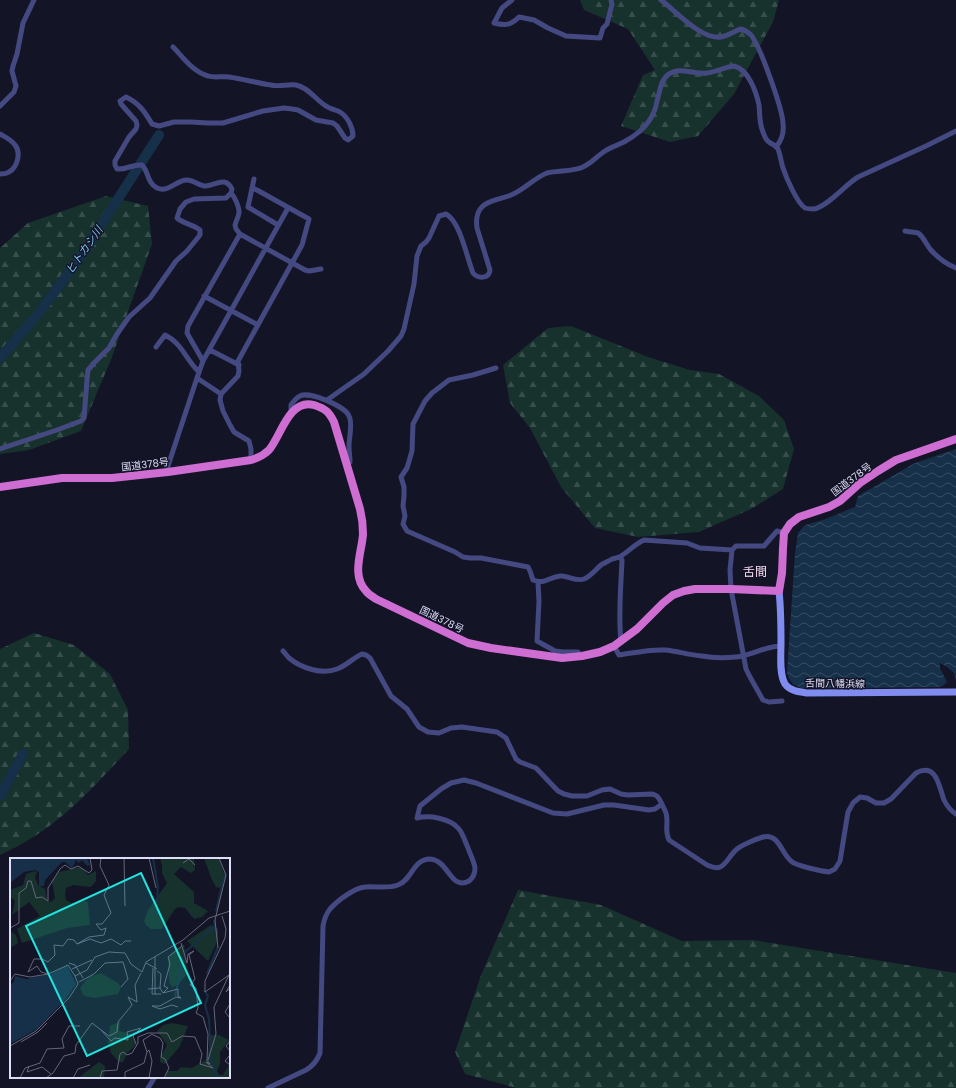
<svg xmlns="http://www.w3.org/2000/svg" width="956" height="1088" font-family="Poppins,'Noto Sans JP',sans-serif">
<defs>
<pattern id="forest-firs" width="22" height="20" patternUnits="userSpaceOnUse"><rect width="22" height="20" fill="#17312c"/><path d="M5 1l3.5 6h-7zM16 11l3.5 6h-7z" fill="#384e4c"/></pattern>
<pattern id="water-waves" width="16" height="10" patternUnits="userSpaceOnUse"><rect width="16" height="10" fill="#163049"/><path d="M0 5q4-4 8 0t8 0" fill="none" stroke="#374e64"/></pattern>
</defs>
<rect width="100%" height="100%" fill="#141427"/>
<path fill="url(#forest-firs)" d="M 580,0 L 779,0 L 773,22 L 734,94 L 698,136 L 670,142 L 621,126 L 643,75 L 655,70 L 628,29 L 584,10 Z
M 106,196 L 148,206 L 152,244 L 112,357 L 81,431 L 29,450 L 0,454 L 0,248 L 28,223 Z
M 571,326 L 648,357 L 690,370 L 719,374 L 759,396 L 784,420 L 794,449 L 783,489 L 751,509 L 699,532 L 638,537 L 595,528 L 561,487 L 530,428 L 510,403 L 503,365 L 548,328 Z
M 34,633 L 74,645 L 110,674 L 128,710 L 129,749 C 100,780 71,813 35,836 C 24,843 12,849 0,855 L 0,649 Z
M 518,890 L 601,905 L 682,941 L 753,940 L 956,973 L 956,1088 L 516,1088 L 465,1074 L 455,1052 L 481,975 Z"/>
<path fill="url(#water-waves)" d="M 956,449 L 956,681 L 954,673 L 947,667 L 940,663 L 940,668 L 947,682 L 942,686 L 938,687 L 854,688 L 801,688 L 793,684 L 790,680 L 787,673 L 795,553 L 798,533 L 805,525 L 823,520 L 855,507 L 858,496 L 915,463 Z"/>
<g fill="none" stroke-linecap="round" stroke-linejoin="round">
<path stroke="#163049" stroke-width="10" d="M 0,358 L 38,314 L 82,255 L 159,135
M 0,796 L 23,754"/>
<path stroke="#444a81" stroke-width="5" d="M 512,0 L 502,8 L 494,23 C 506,26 511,25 519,17 L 534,20 L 548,28 L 566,36 L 600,38 L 603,28 L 607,24 L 611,8 L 612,5 L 611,0
M 661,0 C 676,11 701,40 721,37 C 728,36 734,31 741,29 C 745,30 748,32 751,35 C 760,46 783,110 783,124 C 784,132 782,140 776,147
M 0,106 L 14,92 L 16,86 L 12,71 L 13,66 L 17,54 L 23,23 L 34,0
M 0,134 C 5,137 12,140 15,145 C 21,152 18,167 9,172 C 6,174 3,174 0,174
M 254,179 L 248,207 L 278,225
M 231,193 C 235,197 239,207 239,212 C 239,216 236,221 235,225 L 236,229 L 240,234 L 305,270 L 309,271 L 321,269
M 905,231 C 909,232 914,232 918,233 C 923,236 926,244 930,249 C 937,257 946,264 956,268
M 204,296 L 258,325
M 156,347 L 165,335 C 182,343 186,360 199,372
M 210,350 L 239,365
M 203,361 L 187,333 L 188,326 L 240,234
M 496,368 L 473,375 L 449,380 L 432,393 L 425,401 L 413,424 L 412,451 L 407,468 L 401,477 L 404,487 L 404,496 L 403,506 L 405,516 L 403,524 L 407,531 L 455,552 L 463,557 L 470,558 L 481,558 L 528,567 L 530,571 L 533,580 C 545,585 549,577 560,576 C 568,575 575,582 584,579 C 591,576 595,570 601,565 C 604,563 609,561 612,559 C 615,558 618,558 621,556 C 629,551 635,544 644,540 L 687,543 L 700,548 L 732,550
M 197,378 L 221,394 L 220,400 L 223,411 L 230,425 L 234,432 L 249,441 L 251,449 L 251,460
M 221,394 L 238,376 L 239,371 L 238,361 L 302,245 L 309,219 L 257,190 L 252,188
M 327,400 L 364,374 L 388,351 L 401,336 L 404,329 L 414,284 L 417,256 L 421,246 L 426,242 L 429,238 L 439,216 L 446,214 C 460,221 467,258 473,273 C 478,279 489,279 490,270 L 477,228 C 476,221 476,214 481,208 C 487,200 502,199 511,195 C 524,190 534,178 547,173 C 559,170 572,172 583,167 C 592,163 597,156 605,151 C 611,147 618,145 624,142 C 633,137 644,129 649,121 C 653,115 656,108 657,101 C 660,92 660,80 669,74 C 680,66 695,75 707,73 C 716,72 725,67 734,66 C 748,69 756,91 759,105 C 760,114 759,123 763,132 C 764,135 766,140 769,142 C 771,144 775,145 777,147 C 780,152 781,162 783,168 C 786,177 797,203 805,208 C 808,209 812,209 814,209 C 827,207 846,184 858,177 L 926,146 L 956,131
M 291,414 L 291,405 C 293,402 296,398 300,396 C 309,391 345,406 349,416 C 353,423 349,438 349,446 C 349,452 350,457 350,462 L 347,465
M 0,449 L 57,430 L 81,421 L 84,418 L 87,380 L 88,370 L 94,363 L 109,348 L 117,334 L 129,317 L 150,298 L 176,261 L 187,251 L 200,235 L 200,230 C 192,224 184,224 177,218 L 180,209 L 186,202 L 194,199 L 226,198 L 231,193 L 232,189 C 225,175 215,186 204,186 C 198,185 193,180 187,180 C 176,180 169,193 157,188 C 147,183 149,172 142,165 C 133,164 126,170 117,169 L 115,165 L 115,161 L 129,137 L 136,129 L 137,125 L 136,121 L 121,104 L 120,101 L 126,97 C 139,103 145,112 152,124 L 159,126 L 174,122 L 191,122 L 208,123 L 223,123 L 263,111 L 284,108 L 292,109 L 298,110 L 316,120 L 333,123 L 337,126 L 345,138 L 348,140 L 353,136 C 353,128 348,117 340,112 C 336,110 330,109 326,106 C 316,100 308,87 296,85 C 288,84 279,87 271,85 C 257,83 243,79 229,77 C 222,76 214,78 208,76 C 193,72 183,57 173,47
M 168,472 L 168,466 L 197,378 L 203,361 L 288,208
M 620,557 L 622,560 C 621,587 618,615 621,642
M 538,582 L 539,601 L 537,641 L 555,651 L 563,652 L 578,652 L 582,656
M 614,646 L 619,655 C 633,653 650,649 665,650 C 677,651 689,655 702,656 C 712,658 726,658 736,657 C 751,656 765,646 781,646
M 782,701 L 769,702 L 763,700 L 750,677 L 746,669 L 731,589 L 730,570 L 732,550 L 736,546 L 764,546 L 777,531 L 784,533
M 662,804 C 663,807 665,810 666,813 C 669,823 664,830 669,840 L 707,865 C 725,874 726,858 737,849 C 742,845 756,839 763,837 C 779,833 781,853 791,861 C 796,866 821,871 829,872 L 835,869 L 840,861 L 848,812 L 853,803 L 860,797 L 867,798 L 876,803 L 884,803 L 891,799 L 916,773 C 937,762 939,787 944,800 C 947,806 951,811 956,814
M 148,1088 L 155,1077
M 268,1088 L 306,1070 C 313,1066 317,1061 320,1053 L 323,926 C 324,920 326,914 330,909 C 337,901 354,888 365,887 C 376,886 388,889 398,885 C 412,880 413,859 430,859 C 449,860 450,891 469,881 C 473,878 475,873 475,868 C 474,861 470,854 468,848 C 465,841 463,834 459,829 C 450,818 429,815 417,818 L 420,806 L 441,789 L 451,783 L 464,780 L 476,783 L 553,813 L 567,814 L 604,805 L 614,805 L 649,810 L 655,809 L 662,804 C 659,799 658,795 652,794 L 628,795 L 621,794 L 610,789 L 602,790 L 587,796 L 572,796 L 564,794 L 558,791 L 536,768 L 520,762 L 516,759 L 506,738 L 497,732 L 462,727 L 451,728 L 439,733 L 428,732 L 419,727 L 407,709 L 391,696 L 370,658 L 366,655 L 362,654 C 353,658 346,666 337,669 C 322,675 301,668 289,658 C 287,656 285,653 283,651"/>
<path stroke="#818cef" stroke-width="7" d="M 779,591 C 781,609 781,626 781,644 C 781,655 779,674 785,684 C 790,691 799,692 807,693 L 956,692"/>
<path stroke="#ce6dd2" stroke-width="8" d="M 0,487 L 62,478 L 112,478 L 168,472 L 251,460 C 258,458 264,455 269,450 C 281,436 289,398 314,405 C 326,409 329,412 334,422 L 360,509 C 362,517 363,525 363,534 C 362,552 351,575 366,591 C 368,594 373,597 376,599 L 468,643 L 491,648 L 562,658 L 582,656 L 600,652 L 614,646 L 637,629 L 663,603 L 673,595 L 684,591 L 695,589 L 731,589 L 779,591 L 782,573 L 783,548 L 784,533 L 790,524 L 799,517 L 829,507 L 840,501 L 860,483 L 878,471 L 896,460 L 956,439"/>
</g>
<g text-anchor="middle" stroke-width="3" stroke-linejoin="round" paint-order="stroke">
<g font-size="10" fill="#dedefb" stroke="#141427">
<text transform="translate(145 464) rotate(-7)" y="4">国道378号</text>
<text transform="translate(851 479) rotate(-37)" y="4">国道378号</text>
<text transform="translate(442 619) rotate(26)" y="4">国道378号</text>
<text transform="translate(835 683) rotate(1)" y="4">舌間八幡浜線</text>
</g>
<g font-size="11" font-style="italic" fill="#79c7ee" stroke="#141427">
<text transform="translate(84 250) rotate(-55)" y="4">ヒトカシ川</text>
</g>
<g font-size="12" fill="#fbe0f5" stroke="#141427">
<text x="755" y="576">舌間</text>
</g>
</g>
<g transform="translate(10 858)">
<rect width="220" height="220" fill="#141427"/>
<path d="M 150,0 L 184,1 L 185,12 L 181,15 L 171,9 L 164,16 L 184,34 L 184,45 L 198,53 L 192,59 L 184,61 L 175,50 L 169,49 L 165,51 L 152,71 L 141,71 L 136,67 L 134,63 L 138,52 L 157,25 L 152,15 L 152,7 ZM 194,0 L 209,0 L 215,19 L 210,30 L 206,29 L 202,22 ZM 71,9 L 78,17 L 86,13 L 86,23 L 81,29 L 63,27 L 56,30 L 55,36 L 56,42 L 61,45 L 76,43 L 78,45 L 80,67 L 57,70 L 12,85 L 7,71 L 30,58 L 19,44 L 2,57 L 5,43 L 0,38 L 0,32 L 13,27 L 16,16 L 25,13 L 27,14 L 25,19 L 28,27 L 35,31 L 37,42 L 41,44 L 45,40 L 42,24 L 49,14 ZM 201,67 L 208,71 L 208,82 L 198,103 L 177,83 ZM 0,73 L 6,77 L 8,85 L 0,90 ZM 174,86 L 178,115 L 168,127 L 162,129 L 159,124 L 158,98 ZM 91,115 L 108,125 L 111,129 L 108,136 L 85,140 L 74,138 L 70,130 L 73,126 L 78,120 ZM 110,164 L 109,173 L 121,176 L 126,187 L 117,195 L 113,204 L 109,204 L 101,195 L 98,185 L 100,168 ZM 162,165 L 178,168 L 170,188 L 155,206 L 150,204 L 150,200 L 157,187 L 147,173 L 153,167 ZM 201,177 L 209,177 L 219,182 L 210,194 L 210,206 L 207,213 L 209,217 L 213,217 L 220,205 L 220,220 L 155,220 L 157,213 L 167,213 L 171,209 L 182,210 L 197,201 ZM 89,204 L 95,208 L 94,220 L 68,220 Z" fill="#17312c"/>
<path d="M 0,0 L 77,0 L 80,7 L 77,8 L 72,2 L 69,5 L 66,2 L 62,10 L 55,4 L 52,4 L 35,22 L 34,28 L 29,28 L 29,14 L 25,12 L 14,14 L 0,25 ZM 57,107 L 66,126 L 56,141 L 27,171 L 0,186 L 0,127 L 4,124 L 5,118 L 16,121 L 39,116 L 42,118 L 40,116 Z" fill="#163049"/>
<path fill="none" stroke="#163049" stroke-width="2" d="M 143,0 L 148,29 L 146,56M 206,53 L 215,15M 204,62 L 206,77M 197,116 L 208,89M 194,132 L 198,138 L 195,147 L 199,161 L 201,200 L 207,220M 165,138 L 175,94 L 204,69"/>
<path fill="none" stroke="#65657c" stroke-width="1" d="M 91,0 L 90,8 L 99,27 L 94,37 L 101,55 L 92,66 L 86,66 L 91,72 L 96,70 L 94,77 L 79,79 L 67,86 L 80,81 L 91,85 L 101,81 L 111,87 L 115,83 L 121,83M 114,0 L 115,48M 139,0 L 146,30M 173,5 L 179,1 L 185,7M 0,70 L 9,65 L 9,35 L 16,30 L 18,23 L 21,23 L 26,40 L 32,39 L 38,43 L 38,30 L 50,11 L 55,7 L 61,11 L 68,8 L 79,15 L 82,12 L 80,0M 208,90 L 205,62 L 216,17 L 209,0M 145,99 L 145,136M 59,105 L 65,107 L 73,120M 136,105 L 147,111M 143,110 L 142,136 L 151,136M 62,111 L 82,102M 147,113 L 151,116 L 150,130M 38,116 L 31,114 L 27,108 L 18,114 L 24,101 L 32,101 L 38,104 L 45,97 L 44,87 L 53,88 L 58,81 L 64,82 L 67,86M 0,123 L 5,116 L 20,119 L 38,116 L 58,107 L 65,118M 69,124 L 84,116 L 95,105 L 113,104 L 118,121 L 111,129M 220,127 L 216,134 L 220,130M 138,131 L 150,130 L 153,135M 220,146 L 215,154 L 220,160M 168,149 L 162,147 L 150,151 L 142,148 L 150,148 L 166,139 L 171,140 L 168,138 L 168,131 L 153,135 L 158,130 L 154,128 L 160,106 L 158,99 L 172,88M 90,171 L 101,183 L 105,180 L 118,182 L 117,174 L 131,170 L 123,178 L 126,186M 141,176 L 150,180 L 153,185 L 151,199 L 155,201 L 159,210 L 154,220M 220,183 L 216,188 L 220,193M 11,184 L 28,174 L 37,165M 0,188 L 26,173 L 59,140 L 68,126 L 65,118 L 77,112 L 85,99 L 99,94 L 115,95 L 121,106 L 132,114 L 136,104 L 173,82 L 199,60 L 220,53M 137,194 L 139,192 L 142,203 L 139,220M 220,197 L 215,203 L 220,207M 198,202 L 206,176 L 204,149 L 219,117 L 195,134 L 195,123 L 215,80 L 216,71 L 212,58M 19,208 L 17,214 L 32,209 L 41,216M 10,220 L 15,210 L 30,205 L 37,191 L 54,190 L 52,181 L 59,168 L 70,168M 36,220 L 43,215 L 54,198 L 65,195 L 66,187 L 82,165 L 99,178 L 107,174 L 108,164 L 122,147 L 118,139 L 127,144 L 125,127 L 131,115M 63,220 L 68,211 L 80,207M 90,220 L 92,213 L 107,212 L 110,196 L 113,194 L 117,197 L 122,195 L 128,185 L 128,179 L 138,175 L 157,175 L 162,184 L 172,178 L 185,179 L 192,196 L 190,206 L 203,210 L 196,204 L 200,206 L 197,202 L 198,176 L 193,159 L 186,155 L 188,150 L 186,130 L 180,127 L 185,121 L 179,97 L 184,93 L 178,96 L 177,105 L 171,85M 115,220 L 115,214 L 134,205 L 137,194 L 133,182 L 141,177"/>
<path fill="#22e3de" fill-opacity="0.15" stroke="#22e3de" stroke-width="2" d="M 131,15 L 191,145 L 77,198 L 16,68 Z"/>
<rect width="220" height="220" fill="none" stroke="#dedefb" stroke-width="2"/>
</g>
</svg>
